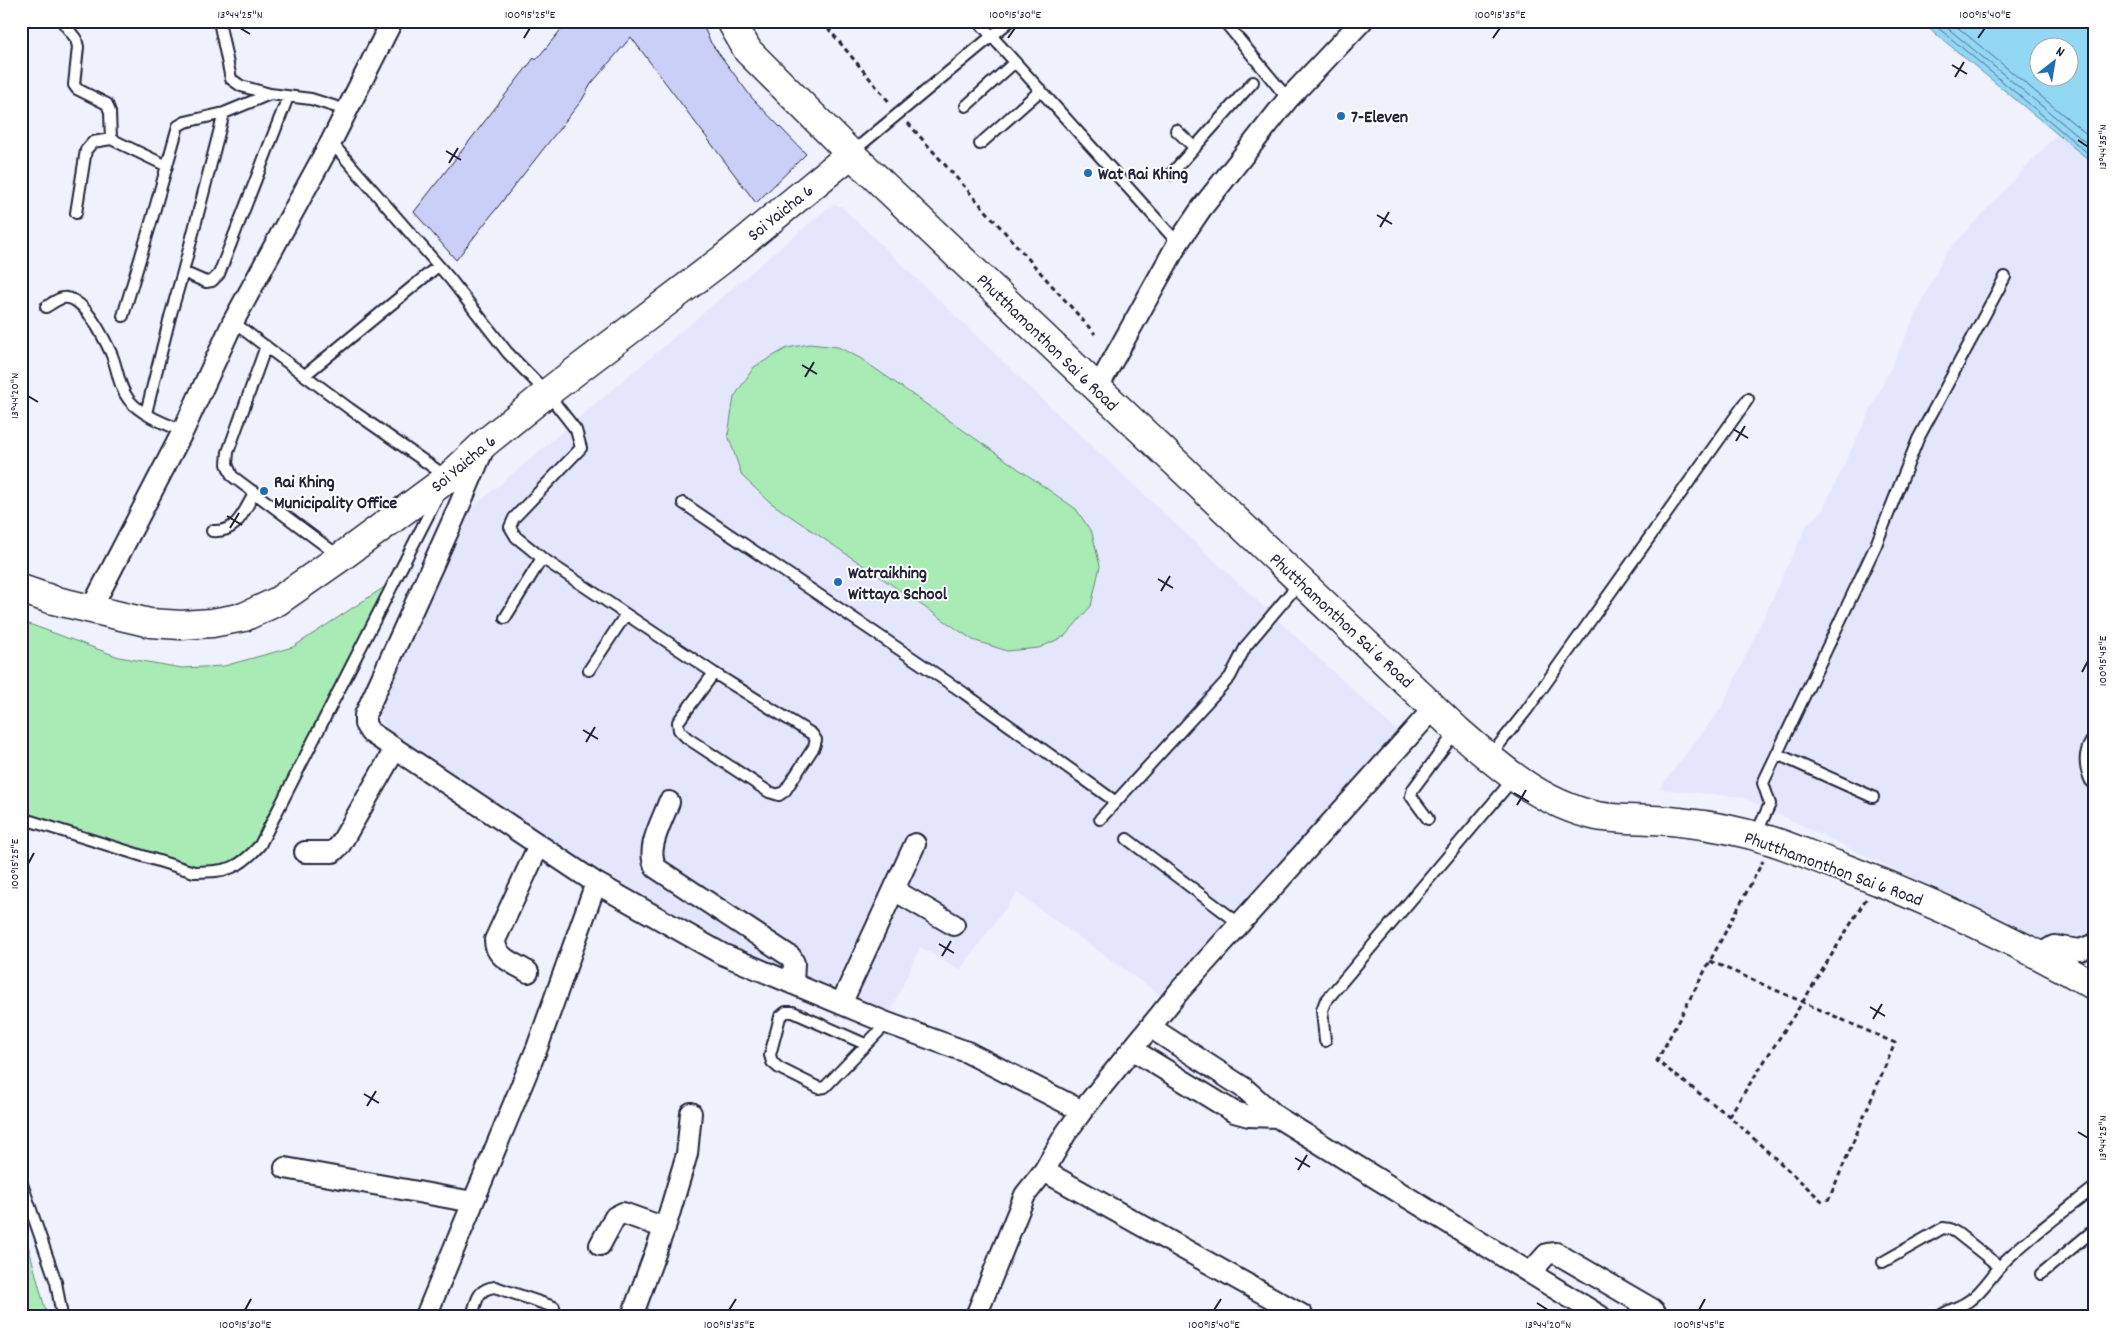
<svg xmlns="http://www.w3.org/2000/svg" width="2116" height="1337" font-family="Dekko,sans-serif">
<rect width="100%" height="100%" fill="#eff1fd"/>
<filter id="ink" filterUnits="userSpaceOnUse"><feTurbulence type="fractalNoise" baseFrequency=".02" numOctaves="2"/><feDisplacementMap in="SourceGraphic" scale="10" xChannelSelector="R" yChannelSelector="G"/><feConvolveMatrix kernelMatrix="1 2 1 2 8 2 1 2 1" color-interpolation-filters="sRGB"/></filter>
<g filter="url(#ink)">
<path fill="#e4e7fc" d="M 2057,134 L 2095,165 L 2095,953 L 2080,960 L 1971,906 L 1742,797 L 1659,789 L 1722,707 L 1807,524 L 1822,511 L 1945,254 Z
M 834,205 L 841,206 L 1061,417 L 1399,733 L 1163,997 L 1017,893 L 960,970 L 920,947 L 890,1013 L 698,935 L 391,742 L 378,711 L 472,508 L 825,210 Z"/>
<path fill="#a9ebb5" stroke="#668678" d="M 809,344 L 838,347 L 860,358 L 1076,509 L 1092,533 L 1100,566 L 1091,606 L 1065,636 L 1039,648 L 1007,651 L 973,640 L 771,503 L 742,476 L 728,435 L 734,397 L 754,367 L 787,348 Z
M 389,584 L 259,844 L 223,870 L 193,870 L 21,818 L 21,621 L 119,657 L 182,668 L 224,666 L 293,647 Z
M 21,1219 L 47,1316 L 21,1316 Z"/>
<path fill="#92d7f4" stroke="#658faa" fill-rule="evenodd" d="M 1922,21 L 2095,21 L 2095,165 L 1936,34 ZM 2038,48 L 2068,48 L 2068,78 L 2038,78 Z"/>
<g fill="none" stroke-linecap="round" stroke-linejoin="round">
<path stroke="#4f6a85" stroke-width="1" d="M 1930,21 L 2095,159
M 1939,21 L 2095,150
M 1950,21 L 2095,141"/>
</g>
<path fill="#cacff8" stroke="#22223b" d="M 568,21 L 701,21 L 711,43 L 752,98 L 806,154 L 756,203 L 631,37 L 591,84 L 582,100 L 456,260 L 414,212 L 534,58 L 536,60 Z"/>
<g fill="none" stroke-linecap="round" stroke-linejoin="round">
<g stroke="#22223b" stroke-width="14">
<path id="lane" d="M 62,21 L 76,39 L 78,47 L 74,85 L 77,89 L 107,104 L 110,112 L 111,139
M 219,21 L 231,79 L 241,86 L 270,94
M 978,21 L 1178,243
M 1224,21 L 1288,99
M 966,106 L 1015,62
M 1176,130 L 1195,148
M 331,142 L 451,280 L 507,352 L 547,393 L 576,430 L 581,448 L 514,518 L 510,527 L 516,537 L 542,558 L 714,673 L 812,734 L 816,740 L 814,747 L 785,791 L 779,795 L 769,792 L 687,738 L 679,730 L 678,722 L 714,673
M 980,144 L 1041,90
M 851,153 L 1010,21
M 1171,174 L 1253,82
M 76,213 L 86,150 L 93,142 L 111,139 L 167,166
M 183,272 L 224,113
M 46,307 C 51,304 57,299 63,298 C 83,294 104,338 111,353 C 118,369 118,386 129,400 C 141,415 166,424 183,431
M 123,316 L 152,219 L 178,126 L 185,122 L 224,113 L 270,94 L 311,99 L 346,110
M 233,322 L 350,409 L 447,477
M 266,346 L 228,452 L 227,464 L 232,476 L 339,556
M 305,375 L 438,266
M 146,413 L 170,317 L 183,272 L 206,282 L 212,281 L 219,274 L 288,97
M 683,503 L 964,693 L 1116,802
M 212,531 C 238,533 243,512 255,492
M 505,618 L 542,558
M 589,670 L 626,614
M 1777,754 L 1873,797
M 1490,756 L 1526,711 L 1748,399
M 21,818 L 194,872 C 227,871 237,871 260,845 L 439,494
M 1100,819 L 1230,677 L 1246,646 L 1300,582
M 1428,819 L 1411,796 L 1413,789 L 1457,730
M 1756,834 L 1770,804 L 1763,783 L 1876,545 L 1918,439 L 2005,277
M 1127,839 L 1240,924
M 1325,1041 L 1322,1010 L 1325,1002 L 1514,778
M 865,1044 L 793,1012 L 786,1012 L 780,1017 L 770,1055 L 772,1062 L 779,1068 L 819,1088 L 825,1087 L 887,1023
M 21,1181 L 56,1282 L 62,1316
M 1883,1262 L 1943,1228 L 1950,1229 L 1957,1233 L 2000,1267
M 2041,1274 L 2095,1229
M 472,1316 C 477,1300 477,1289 495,1287 L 554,1307
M 1940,1316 C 1950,1309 1961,1307 1970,1300 C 1984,1290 1993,1273 2006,1260 C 2033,1234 2065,1211 2095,1187"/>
</g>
<g stroke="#22223b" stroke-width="24">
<path id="street" d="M 1097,389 L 1178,243 L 1201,209 L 1288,99 L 1362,21
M 483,450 L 454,518 L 365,715 L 365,724 L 370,732 L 596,883 L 722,954 L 887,1023 L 967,1052 L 1082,1111
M 91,609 L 183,431 L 233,322 L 331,142 L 392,21
M 2095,745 C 2089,755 2090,767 2095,778
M 669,802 C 662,822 645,849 656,868 L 791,957 L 794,963 L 793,984
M 305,852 L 333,852 L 340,845 L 395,749
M 894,890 L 954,925
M 2040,954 L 2054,946 L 2080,950 L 2095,944
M 528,972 C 514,963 495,958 495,940 L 539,845
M 841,1004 L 915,844
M 1150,1027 L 1244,1088 L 1277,1117 L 1600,1316
M 1133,1050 L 1234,1112 L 1249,1116 L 1277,1117
M 285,1168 L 473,1202
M 1044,1171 L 1302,1315
M 600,1245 L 615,1217 L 623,1213 L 665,1228
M 1531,1272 L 1547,1254 L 1556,1253 L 1652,1309 L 1655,1312 L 1654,1316
M 426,1316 L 537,1048 L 596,883
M 632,1316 L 667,1221 L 687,1154 L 691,1113
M 976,1316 L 1025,1195 L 1044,1171 L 1066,1133 L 1082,1111 L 1181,989 L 1435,707"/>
</g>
<g stroke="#22223b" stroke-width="31">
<path id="secondary" d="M 731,21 L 748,51 L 851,154 L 1457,730 C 1498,766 1541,804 1597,816 C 1624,821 1652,818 1679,822 C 1710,825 1742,831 1772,841 C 1794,848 1816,858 1839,866 C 1927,899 2013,939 2095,986
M 21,589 L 53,600 L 150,623 L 181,625 L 212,623 L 244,617 L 278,601 L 341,557 L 448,478 L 485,443 L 547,393 L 723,259 L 851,154"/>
</g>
<path stroke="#22223b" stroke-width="3" stroke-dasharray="5 4" stroke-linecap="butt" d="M 822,21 L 890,103
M 908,123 L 1095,334
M 1710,961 L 1895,1043 L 1829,1199 L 1822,1201 L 1729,1116 L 1657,1061 L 1763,861
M 1729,1116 L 1802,1003 L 1866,899"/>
<use href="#lane" stroke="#fff" stroke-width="10"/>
<use href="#street" stroke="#fff" stroke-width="20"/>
<use href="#secondary" stroke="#fff" stroke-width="28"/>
</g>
</g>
<path fill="none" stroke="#22223b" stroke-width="2" d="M 240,28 L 250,34M 524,38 L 530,28M 1008,38 L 1015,28M 1493,38 L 1500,28M 1978,38 L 1985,28M 1952,65 L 1967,74M 1955,77 L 1964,62M 2078,140 L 2088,147M 446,151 L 461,160M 449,163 L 458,148M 1377,215 L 1392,224M 1380,227 L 1389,212M 802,365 L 817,374M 805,377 L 814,362M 28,396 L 38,402M 1733,429 L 1748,438M 1736,441 L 1745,426M 227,516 L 242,525M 230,528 L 239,513M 1158,579 L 1173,588M 1161,591 L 1170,576M 2082,672 L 2088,661M 583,730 L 598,739M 586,742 L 595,727M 1514,793 L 1529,802M 1517,805 L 1526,790M 28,864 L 34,853M 939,944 L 954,953M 942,956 L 951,941M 1870,1007 L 1885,1016M 1873,1019 L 1882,1004M 364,1094 L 379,1103M 367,1106 L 376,1091M 2078,1132 L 2088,1138M 1295,1158 L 1310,1167M 1298,1170 L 1307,1155M 1537,1303 L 1548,1310M 245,1310 L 251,1299M 729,1310 L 736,1299M 1214,1310 L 1221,1299M 1699,1310 L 1705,1299"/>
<g fill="#1f6fb2" stroke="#fff" stroke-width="2">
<circle cx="1341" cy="116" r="5"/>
<circle cx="1088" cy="173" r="5"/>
<circle cx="264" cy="491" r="5"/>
<circle cx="838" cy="582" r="5"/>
</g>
<g text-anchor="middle" stroke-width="4" stroke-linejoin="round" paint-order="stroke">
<g font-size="18" font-weight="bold" fill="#22223b" stroke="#fff" text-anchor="start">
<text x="1351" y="122">7-Eleven</text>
<text x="1098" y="179">Wat Rai Khing</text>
<text x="274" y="487">Rai Khing<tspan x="274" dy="21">Municipality Office</tspan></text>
<text x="848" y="578">Watraikhing<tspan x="848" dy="21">Wittaya School</tspan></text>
</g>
<g font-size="18" fill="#22223b" stroke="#fff">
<text transform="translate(780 212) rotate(-39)" y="6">Soi Yaicha 6</text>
<text transform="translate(1048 342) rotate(44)" y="6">Phutthamonthon Sai 6 Road</text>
<text transform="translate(463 463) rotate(-40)" y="6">Soi Yaicha 6</text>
<text transform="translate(1342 620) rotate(43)" y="6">Phutthamonthon Sai 6 Road</text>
<text transform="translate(1834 868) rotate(20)" y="6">Phutthamonthon Sai 6 Road</text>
</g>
</g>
<rect width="2116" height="1337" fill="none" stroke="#fff" stroke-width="55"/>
<g transform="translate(2054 62) rotate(31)"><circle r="24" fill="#ffffff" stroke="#a7a7b1"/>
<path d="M0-4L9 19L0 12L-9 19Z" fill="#1f6fb2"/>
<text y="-8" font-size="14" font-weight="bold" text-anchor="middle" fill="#22223b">N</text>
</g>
<rect x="28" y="28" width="2060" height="1282" fill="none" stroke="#22223b" stroke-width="2"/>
<g font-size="12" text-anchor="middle" fill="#22223b">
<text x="240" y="18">13°44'25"N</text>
<text x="530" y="18">100°15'25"E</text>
<text x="1015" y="18">100°15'30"E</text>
<text x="1500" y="18">100°15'35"E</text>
<text x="1985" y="18">100°15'40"E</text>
<text transform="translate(2102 147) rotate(-90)" y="4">13°44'35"N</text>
<text transform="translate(14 396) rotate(-90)" y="4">13°44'20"N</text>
<text transform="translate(2102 661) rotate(-90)" y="4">100°15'45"E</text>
<text transform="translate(14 864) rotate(-90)" y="4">100°15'25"E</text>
<text transform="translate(2102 1138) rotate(-90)" y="4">13°44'25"N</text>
<text x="245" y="1328">100°15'30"E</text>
<text x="729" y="1328">100°15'35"E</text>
<text x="1214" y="1328">100°15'40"E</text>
<text x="1548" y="1328">13°44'20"N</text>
<text x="1699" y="1328">100°15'45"E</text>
</g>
</svg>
